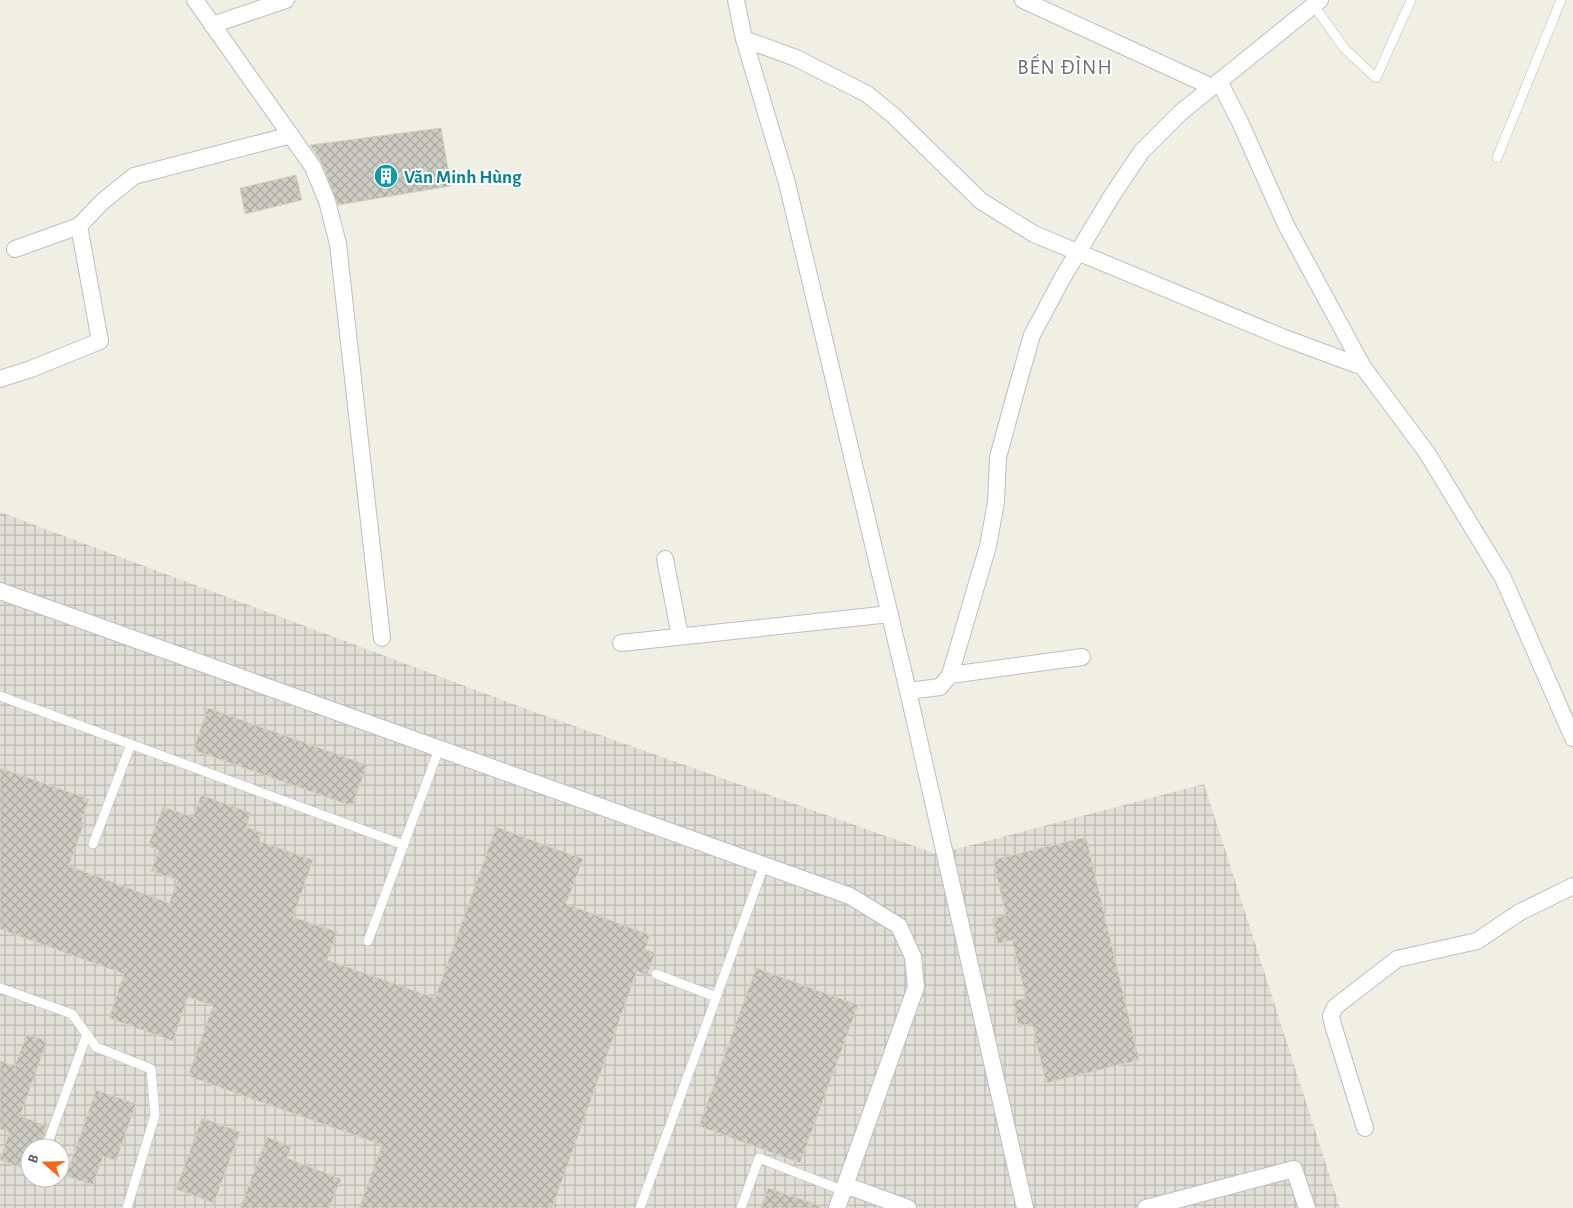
<svg xmlns="http://www.w3.org/2000/svg" width="1573" height="1208" font-family="'Alegreya Sans',sans-serif">
<defs>
<pattern id="industrial-grid" width="8" height="8" patternUnits="userSpaceOnUse" patternTransform="scale(1.25)"><rect width="8" height="8" fill="#e0e0d7"/><path d="M0 4h8M4 0v8" fill="none" stroke="#b9b9b2"/></pattern>
<pattern id="building-cross-hatch" width="8" height="8" patternUnits="userSpaceOnUse" patternTransform="scale(1.25)"><rect width="8" height="8" fill="#cdccc2"/><path d="M0 0l8 8M0 8l8-8" fill="none" stroke="#a9a9a1"/></pattern>
</defs>
<rect width="100%" height="100%" fill="#efefe3"/>
<path fill="url(#industrial-grid)" fill-rule="evenodd" d="M 0,512 L 532,711 L 937,854 L 1204,784 L 1340,1208 L 0,1208 ZM 30,1148 L 60,1148 L 60,1178 L 30,1178 Z"/>
<path fill="url(#building-cross-hatch)" stroke="#d5d3c0" d="M 441,128 L 451,186 L 338,205 L 322,163 L 310,145 Z
M 296,175 L 302,200 L 245,214 L 240,188 Z
M 208,708 L 367,765 L 352,806 L 193,750 Z
M 0,768 L 89,799 L 81,822 L 84,823 L 69,866 L 169,903 L 178,880 L 151,871 L 159,850 L 148,846 L 163,807 L 193,817 L 201,795 L 251,813 L 246,827 L 262,833 L 259,841 L 313,860 L 293,917 L 337,932 L 327,960 L 435,998 L 496,827 L 583,859 L 566,904 L 650,935 L 645,949 L 655,953 L 647,975 L 637,971 L 552,1208 L 359,1208 L 382,1145 L 188,1076 L 213,1006 L 188,997 L 173,1041 L 109,1018 L 124,974 L 0,929 Z
M 1086,837 L 1139,1060 L 1046,1083 L 1032,1023 L 1019,1027 L 1013,1001 L 1026,998 L 1012,940 L 998,944 L 992,919 L 1006,915 L 993,860 Z
M 756,968 L 858,1005 L 800,1163 L 699,1126 Z
M 27,1034 L 47,1041 L 20,1116 L 47,1126 L 39,1148 L 30,1148 L 30,1171 L 0,1160 L 9,1132 L 0,1129 L 0,1061 L 15,1066 Z
M 96,1090 L 136,1104 L 116,1161 L 103,1156 L 93,1185 L 66,1176 Z
M 202,1118 L 240,1132 L 214,1203 L 176,1189 Z
M 267,1137 L 291,1147 L 287,1158 L 341,1179 L 329,1208 L 240,1208 Z
M 768,1188 L 821,1206 L 820,1208 L 761,1208 Z"/>
<g fill="none" stroke-linecap="round" stroke-linejoin="round">
<g stroke="#bdbec5" stroke-width="10">
<path id="service" d="M 1314,6 L 1345,49 L 1376,78 L 1411,0
M 1497,158 L 1561,0
M 0,696 L 404,845
M 93,844 L 131,744
M 368,941 L 439,749
M 656,974 L 716,997
M 0,988 L 72,1014 L 96,1047 L 151,1069 L 155,1115 L 127,1208
M 46,1148 L 87,1034
M 640,1208 L 764,865
M 741,1208 L 759,1158 L 844,1191"/>
</g>
<g stroke="#bdbec5" stroke-width="18">
<path id="minor" d="M 195,0 L 313,167 L 327,201 L 338,244 L 382,638
M 736,0 L 744,39 L 787,183 L 908,691 L 1025,1208
M 1023,0 L 1212,87
M 212,25 L 286,0
M 744,39 L 796,58 L 867,94 L 894,116 L 981,201 L 1034,234 L 1282,337 L 1363,367 L 1427,453 L 1503,578 L 1573,738
M 1219,81 L 1240,122 L 1286,225 L 1363,367
M 15,249 L 79,226 L 102,202 L 134,176 L 291,135
M 0,379 L 31,369 L 100,341 L 79,226
M 665,559 L 680,636
M 0,591 L 850,896 L 899,926 L 913,957 L 916,987 L 837,1208
M 621,643 L 890,614
M 950,675 L 1082,657
M 908,691 L 940,687 L 950,675 L 988,546 L 996,502 L 998,457 L 1018,384 L 1032,335 L 1063,277 L 1113,194 L 1142,151 L 1180,113 L 1320,0
M 1365,1128 L 1333,1025 L 1331,1016 L 1335,1007 L 1397,959 L 1477,941 L 1520,912 L 1573,886
M 845,1185 L 908,1208
M 1146,1208 L 1294,1169 L 1307,1208"/>
</g>
<use href="#service" stroke="#fff" stroke-width="9"/>
<use href="#minor" stroke="#fff" stroke-width="16"/>
</g>
<defs>
<g id="building-disc" transform="scale(1.25)"><circle r="9.5" fill="#0f9aa8" stroke="#fff"/><path d="M-4-6H4V6H1V3H-1V6H-4ZM-2.5-4.3h1.7v1.8h-1.7ZM.8-4.3h1.7v1.8H.8ZM-2.5-1h1.7V.8h-1.7ZM.8-1h1.7V.8H.8Z" fill="#fff"/></g>
</defs>
<g fill-rule="evenodd">
<use href="#building-disc" x="386" y="176"/>
</g>
<g text-anchor="middle" stroke-width="4" stroke-linejoin="round" paint-order="stroke">
<g font-size="19" font-weight="bold" fill="#0d838f" stroke="#fff" text-anchor="start">
<text x="404" y="183">Văn Minh Hùng</text>
</g>
<g font-size="21" letter-spacing="1" fill="#6c6f77" stroke="#fff">
<text x="1065" y="74">BẾN ĐÌNH</text>
</g>
</g>
<g transform="translate(45 1163) rotate(290)"><circle r="24" fill="#ffffff" stroke="#bdbec1"/>
<path d="M0-4L9 19L0 12L-9 19Z" fill="#fb661d"/>
<text y="-8" font-size="14" font-weight="bold" text-anchor="middle" fill="#5b5d65">B</text>
</g>
</svg>
